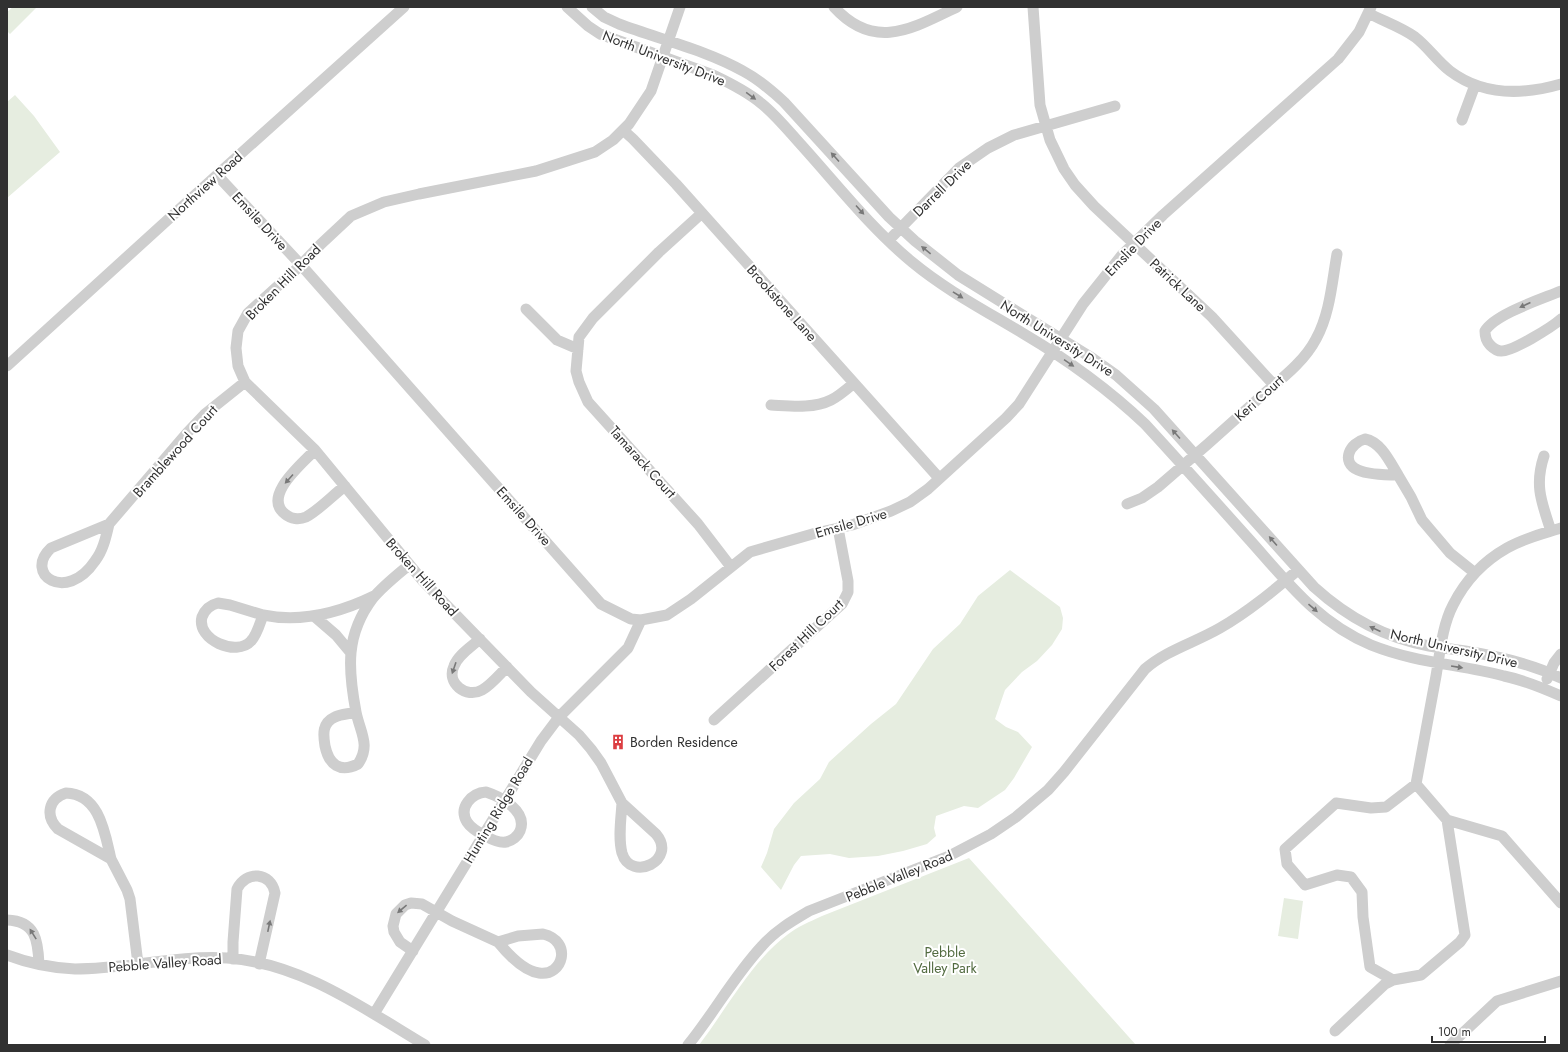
<svg xmlns="http://www.w3.org/2000/svg" width="1568" height="1052" font-family="Jost,sans-serif">
<rect width="100%" height="100%" fill="#fff"/>
<path fill="#e6ede0" d="M 13,7 L 37,7 L 10,34 L 7,31 L 7,12 Z
M 15,95 L 34,116 L 60,152 L 7,198 L 7,102 Z
M 1010,570 L 1060,607 L 1063,618 L 1062,629 L 1052,645 L 1037,661 L 1022,672 L 1005,690 L 995,719 L 1006,727 L 1018,732 L 1032,747 L 1014,778 L 1005,790 L 978,808 L 964,806 L 936,816 L 934,828 L 936,836 L 927,844 L 903,851 L 878,856 L 849,858 L 830,854 L 801,856 L 794,865 L 781,890 L 761,867 L 767,853 L 774,829 L 794,803 L 820,779 L 829,762 L 871,724 L 896,704 L 933,649 L 960,624 L 978,596 Z
M 969,858 L 1136,1045 L 699,1045 C 726,1010 751,962 787,935 C 797,927 809,922 822,916 Z
M 1284,898 L 1303,901 L 1298,939 L 1278,936 Z"/>
<g fill="none" stroke-linecap="round" stroke-linejoin="round">
<path stroke="#cecece" stroke-width="11" d="M 567,7 L 588,26 L 600,34 L 713,75 C 730,83 748,92 762,104 C 778,117 790,133 804,148 C 839,187 872,229 912,262 C 947,291 986,311 1024,334 C 1068,360 1108,389 1145,424 C 1179,461 1213,499 1247,537 C 1285,579 1316,622 1371,645 C 1416,663 1458,664 1504,676 C 1524,680 1543,688 1561,696
M 592,7 L 604,17 L 619,24 C 659,39 706,50 743,71 C 758,79 771,90 784,102 L 889,217 L 915,241 L 958,275 L 1092,358 L 1116,375 L 1154,409 L 1314,587 C 1347,617 1385,638 1429,646 C 1441,648 1453,649 1465,651 C 1498,656 1531,664 1561,678
M 834,7 C 875,52 913,28 957,7
M 1033,7 L 1040,105 L 1050,140 L 1064,169 L 1075,185 L 1094,206 L 1212,317 L 1274,385
M 1368,13 C 1383,21 1401,27 1415,37 C 1428,47 1437,61 1450,71 C 1483,96 1523,95 1561,84
M 1462,120 L 1475,85
M 623,130 L 633,139 L 676,184 L 939,478
M 217,175 L 301,265 L 601,604 L 631,619 L 641,620 L 667,615 L 691,599 L 750,552 L 816,533 L 852,525 L 891,511 L 910,502 L 928,489 L 1006,418 L 1019,404 L 1083,304 L 1122,255 L 1163,215 L 1338,59 L 1359,32 L 1371,7
M 702,213 L 659,252 L 593,318 L 579,337 L 576,371 L 579,382 L 588,402 L 698,524 L 731,567
M 889,240 L 959,168 L 988,148 L 1014,135 L 1115,106
M 1561,291 C 1542,299 1495,314 1485,331 C 1485,337 1486,341 1490,345 C 1493,348 1497,351 1501,351 C 1512,352 1552,327 1561,319
M 526,309 L 557,340 L 578,349
M 7,366 L 217,175 L 404,7
M 771,405 C 790,406 813,409 831,400 C 839,396 847,389 854,383
M 1365,439 C 1381,442 1390,462 1398,475 C 1386,475 1369,475 1358,470 C 1340,462 1350,443 1365,439 Z
M 315,450 C 302,464 262,496 285,514 C 291,519 299,520 306,517 C 319,510 333,495 345,486
M 1544,456 C 1534,486 1542,503 1551,531
M 1398,475 L 1411,497 L 1422,520 L 1450,553 L 1475,573
M 1127,504 L 1142,498 L 1158,487 C 1191,459 1224,430 1257,400 C 1277,382 1303,364 1316,339 C 1330,314 1332,282 1337,254
M 109,524 L 187,433 L 205,414 L 245,382
M 109,524 C 106,537 103,551 95,561 C 66,604 23,574 51,548 Z
M 1561,528 C 1542,534 1524,538 1507,548 C 1484,561 1465,581 1453,605 C 1442,626 1440,653 1436,676 C 1429,712 1423,748 1416,784 L 1447,820 L 1502,836 L 1561,903
M 218,603 L 230,605 L 263,615 C 260,623 257,635 251,641 C 237,657 196,640 202,617 C 205,609 210,605 218,603 Z
M 263,615 C 302,623 339,613 374,596
M 314,616 L 336,635 L 351,653
M 480,639 C 471,647 458,655 454,666 C 446,683 466,699 482,690 C 491,685 499,675 507,667
M 1547,679 L 1554,663 L 1561,654
M 356,712 C 348,669 345,635 373,598 C 383,586 397,575 409,565
M 356,712 C 360,732 371,745 358,764 C 340,773 329,765 325,746 C 323,734 322,723 335,717 C 341,714 349,714 356,712 Z
M 714,720 L 842,604 L 848,592 L 848,581 L 838,528
M 486,792 C 501,797 528,811 520,831 C 518,836 512,841 506,842 C 496,844 472,830 467,822 C 458,807 472,793 486,792 Z
M 66,793 C 100,794 105,834 111,859 L 58,829 C 45,816 48,799 66,793 Z
M 622,803 L 601,763 L 591,749 L 579,735 L 531,692 L 423,581 L 315,450 L 245,382 L 238,366 L 236,348 L 238,331 L 248,313 L 301,265 L 321,244 L 351,216 L 384,202 L 419,194 L 536,171 L 595,152 L 613,140 L 629,124 L 651,91 L 680,7
M 622,803 L 656,834 C 678,860 631,883 622,853 C 618,838 621,819 622,803 Z
M 111,859 L 127,890 L 130,899 L 138,964
M 7,920 C 36,921 38,941 39,964
M 543,934 C 573,941 563,977 539,973 C 523,971 507,953 498,942 L 518,936 Z
M 413,951 L 400,942 L 394,932 L 393,926 L 396,914 L 405,905 L 411,903 L 422,904 L 452,921 L 498,942
M 7,955 C 28,963 53,968 75,969 C 126,969 176,955 227,958 C 301,963 363,1008 425,1045
M 233,959 L 233,942 L 237,889 C 246,870 271,872 275,893 L 259,964
M 1393,980 L 1370,967 L 1363,917 L 1362,892 L 1351,877 L 1337,875 L 1305,885 L 1287,864 L 1285,849 L 1336,803 L 1371,808 L 1386,807 L 1416,784
M 374,1014 L 541,741 L 559,717 L 628,648 L 641,620
M 1335,1031 L 1385,984 L 1393,980 L 1421,975 L 1460,942 L 1465,935 L 1447,820
M 688,1045 C 714,1013 734,976 762,946 C 775,931 792,921 809,911 L 949,856 L 991,834 L 1016,817 L 1048,790 L 1064,772 L 1145,669 C 1167,650 1194,643 1220,628 C 1248,612 1273,591 1298,570
M 1450,1045 L 1497,1001 L 1561,981"/>
</g>
<defs><path id="oneway-solid" d="M-6-.8H1V-3.2L6.5 0L1 3.2V.8H-6Z"/></defs>
<g fill="#787878">
<use href="#oneway-solid" transform="translate(751 96) rotate(36)"/>
<use href="#oneway-solid" transform="translate(835 157) rotate(-132)"/>
<use href="#oneway-solid" transform="translate(860 210) rotate(48)"/>
<use href="#oneway-solid" transform="translate(926 250) rotate(-141)"/>
<use href="#oneway-solid" transform="translate(958 295) rotate(32)"/>
<use href="#oneway-solid" transform="translate(1525 305) rotate(155)"/>
<use href="#oneway-solid" transform="translate(1069 363) rotate(34)"/>
<use href="#oneway-solid" transform="translate(1176 434) rotate(-132)"/>
<use href="#oneway-solid" transform="translate(289 479) rotate(132)"/>
<use href="#oneway-solid" transform="translate(1273 541) rotate(-131)"/>
<use href="#oneway-solid" transform="translate(1313 608) rotate(41)"/>
<use href="#oneway-solid" transform="translate(1375 629) rotate(-156)"/>
<use href="#oneway-solid" transform="translate(1457 667) rotate(9)"/>
<use href="#oneway-solid" transform="translate(454 668) rotate(109)"/>
<use href="#oneway-solid" transform="translate(402 909) rotate(140)"/>
<use href="#oneway-solid" transform="translate(269 926) rotate(-78)"/>
<use href="#oneway-solid" transform="translate(33 934) rotate(-122)"/>
</g>
<defs>
<g id="building-bare" transform="scale(1.2)"><path d="M-4-6H4V6H1V3H-1V6H-4ZM-2.5-4.3h1.7v1.8h-1.7ZM.8-4.3h1.7v1.8H.8ZM-2.5-1h1.7V.8h-1.7ZM.8-1h1.7V.8H.8Z" fill="#dc3e42" stroke="#fff" stroke-width="2.5" paint-order="stroke"/></g>
</defs>
<g fill-rule="evenodd">
<use href="#building-bare" x="618" y="742"/>
</g>
<g text-anchor="middle" stroke-width="4" stroke-linejoin="round" paint-order="stroke">
<g font-size="14" fill="#313131" stroke="#fff">
<text transform="translate(664 58) rotate(21)" y="5">North University Drive</text>
<text transform="translate(205 186) rotate(-42)" y="5">Northview Road</text>
<text transform="translate(942 188) rotate(-44)" y="5">Darrell Drive</text>
<text transform="translate(260 221) rotate(47)" y="5">Emsile Drive</text>
<text transform="translate(1133 247) rotate(-46)" y="5">Emslie Drive</text>
<text transform="translate(283 282) rotate(-45)" y="5">Broken Hill Road</text>
<text transform="translate(1178 285) rotate(43)" y="5">Patrick Lane</text>
<text transform="translate(782 303) rotate(48)" y="5">Brookstone Lane</text>
<text transform="translate(1057 338) rotate(32)" y="5">North University Drive</text>
<text transform="translate(1259 398) rotate(-42)" y="5">Keri Court</text>
<text transform="translate(175 451) rotate(-48)" y="5">Bramblewood Court</text>
<text transform="translate(643 462) rotate(48)" y="5">Tamarack Court</text>
<text transform="translate(524 516) rotate(48)" y="5">Emsile Drive</text>
<text transform="translate(851 523) rotate(-16)" y="5">Emsile Drive</text>
<text transform="translate(422 577) rotate(48)" y="5">Broken Hill Road</text>
<text transform="translate(806 635) rotate(-44)" y="5">Forest Hill Court</text>
<text transform="translate(1454 648) rotate(13)" y="5">North University Drive</text>
<text transform="translate(498 810) rotate(-59)" y="5">Hunting Ridge Road</text>
<text transform="translate(899 876) rotate(-22)" y="5">Pebble Valley Road</text>
<text transform="translate(165 963) rotate(-4)" y="5">Pebble Valley Road</text>
</g>
<g font-size="14" fill="#313131" stroke="#fff" text-anchor="start">
<text x="630" y="747">Borden Residence</text>
</g>
<g font-size="14" fill="#526b40" stroke="#fff">
<text x="945" y="957">Pebble<tspan x="945" dy="16">Valley Park</tspan></text>
</g>
</g>
<rect width="1568" height="1052" fill="none" stroke="#313131" stroke-width="16"/>
<path d="M1432 1036v6h113v-6" fill="none" stroke="#313131" stroke-width="2"/>
<text x="1438" y="1036" font-size="12" fill="#313131" stroke="#ffffff" stroke-width="3" paint-order="stroke">100 m</text>
</svg>
